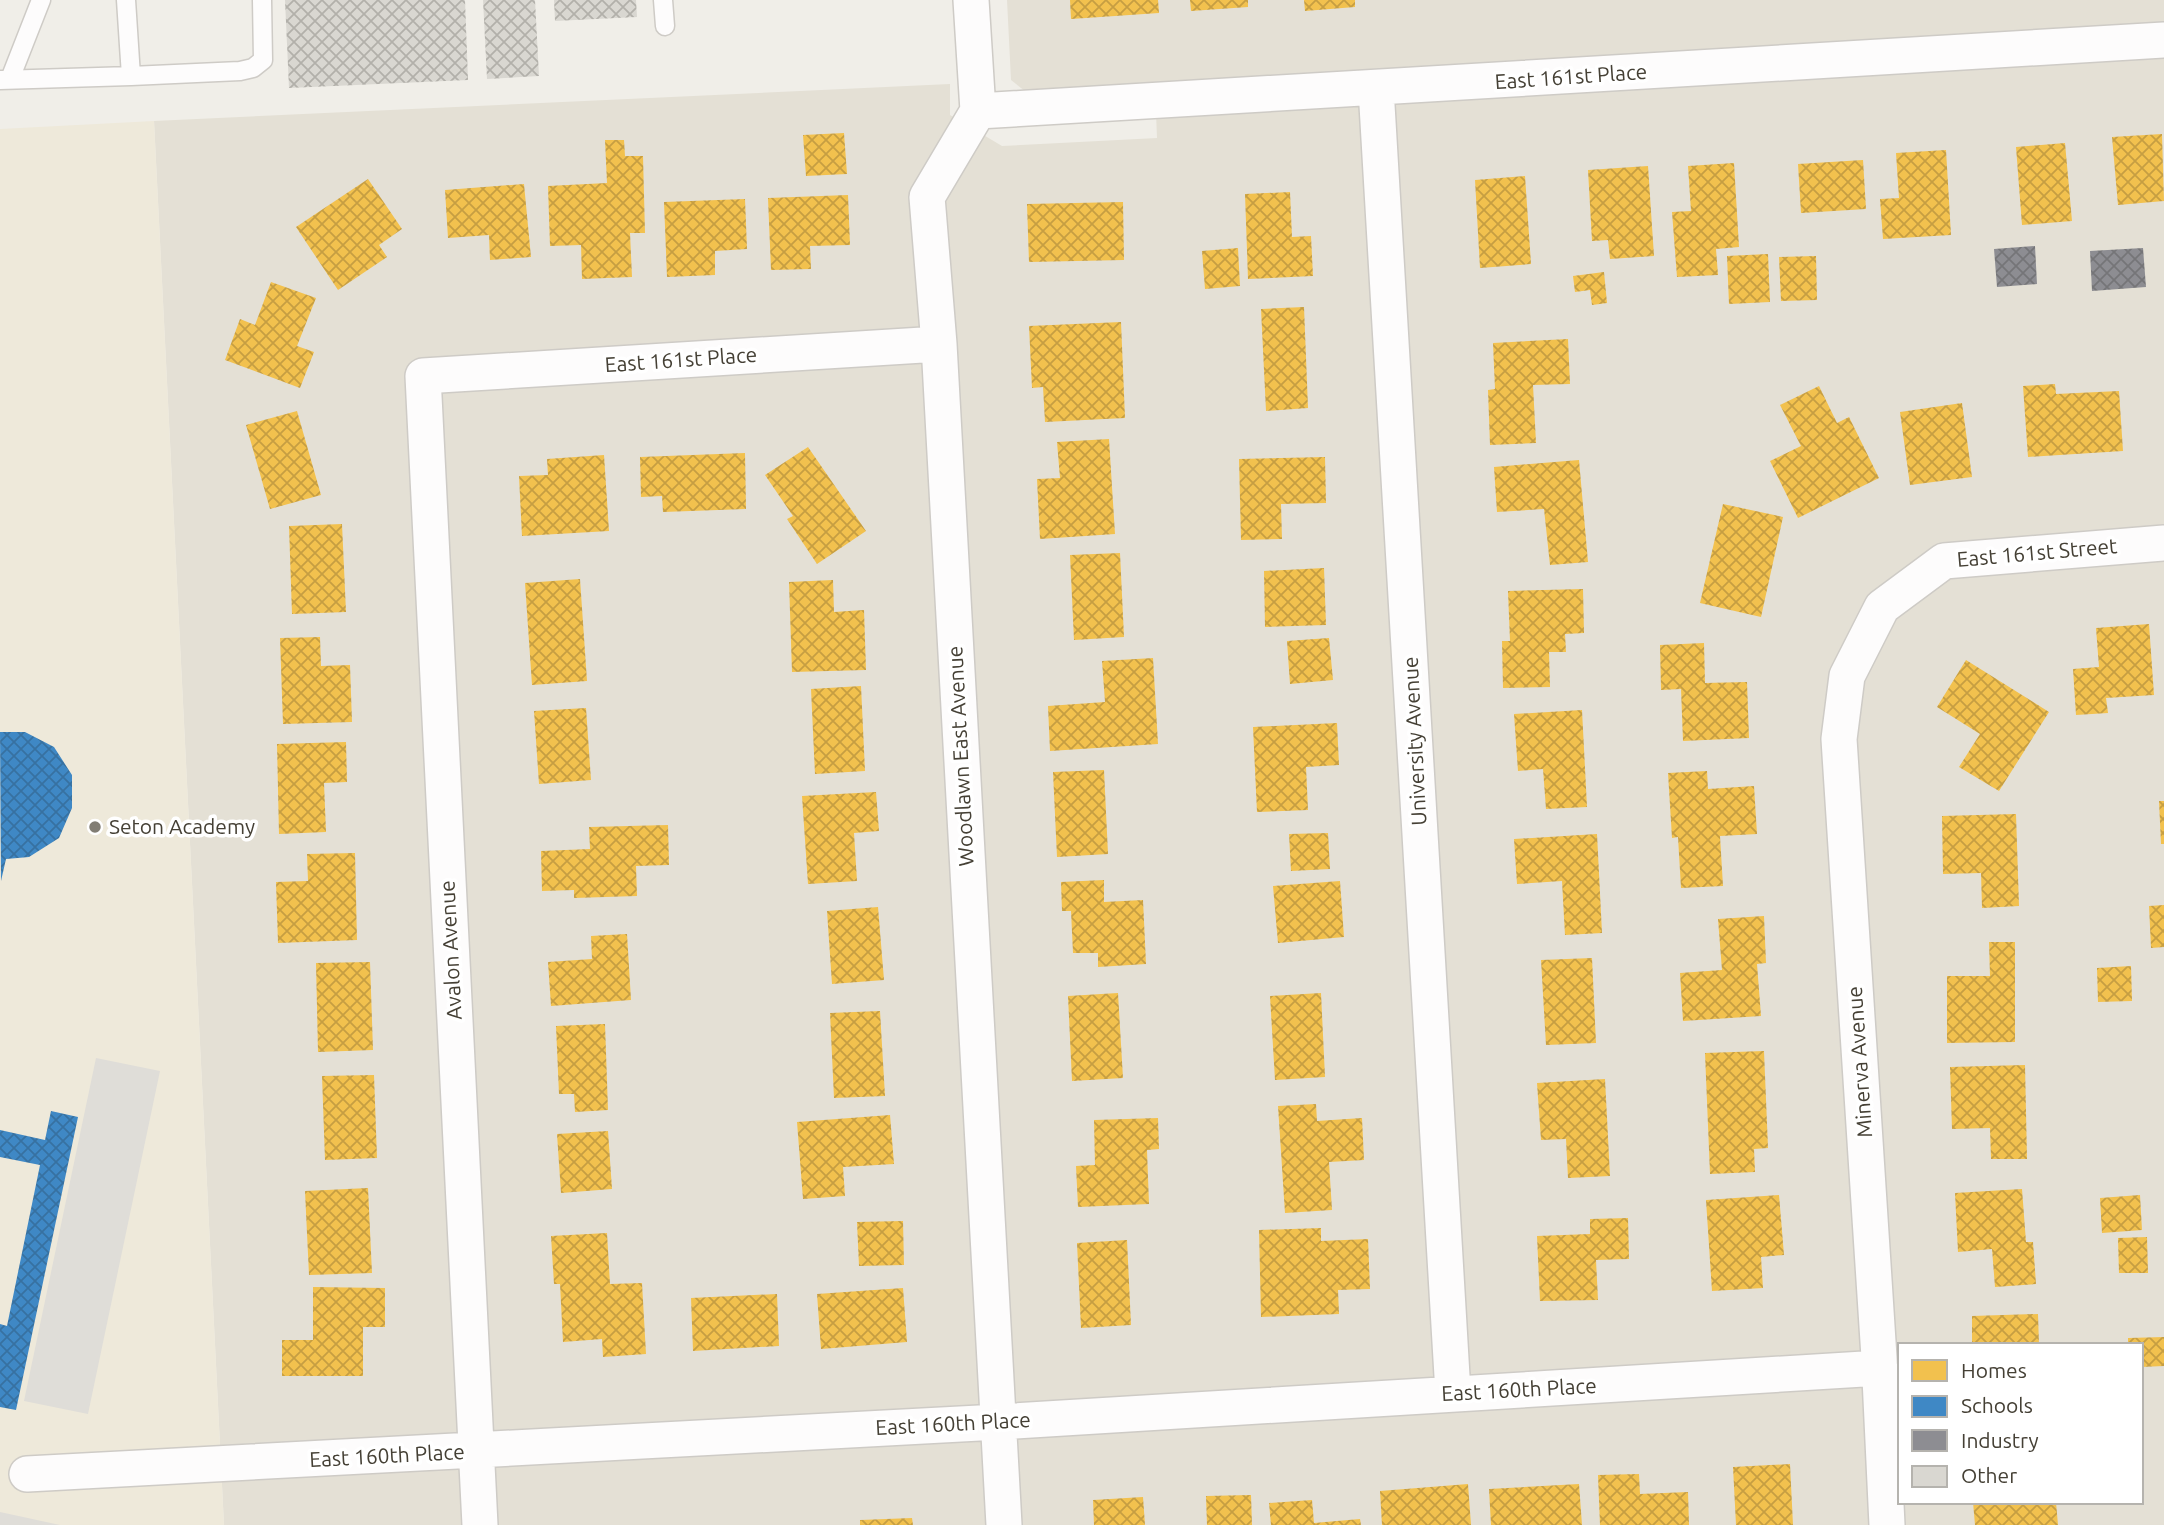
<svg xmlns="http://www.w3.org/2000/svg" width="2164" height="1525" font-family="Ubuntu,sans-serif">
<defs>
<pattern id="homes-cross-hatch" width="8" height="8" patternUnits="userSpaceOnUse" patternTransform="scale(1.75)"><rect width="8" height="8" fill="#f2c14e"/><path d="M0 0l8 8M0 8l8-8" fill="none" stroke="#c69e42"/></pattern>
<pattern id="schools-cross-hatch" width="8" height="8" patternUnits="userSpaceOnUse" patternTransform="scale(1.75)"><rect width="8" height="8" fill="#3f88c5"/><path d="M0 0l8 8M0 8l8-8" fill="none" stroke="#3771a1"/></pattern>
<pattern id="industry-cross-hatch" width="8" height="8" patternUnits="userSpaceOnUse" patternTransform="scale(1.75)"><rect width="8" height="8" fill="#8d8d92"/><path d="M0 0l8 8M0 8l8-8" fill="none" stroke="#757578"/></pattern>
<pattern id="building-cross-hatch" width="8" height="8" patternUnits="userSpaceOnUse" patternTransform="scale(1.75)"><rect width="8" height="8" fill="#d9d7d1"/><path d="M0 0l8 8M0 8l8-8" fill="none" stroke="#b2b0aa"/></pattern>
</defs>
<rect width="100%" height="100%" fill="#f0eee8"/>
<path fill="#e4e0d5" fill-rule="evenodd" d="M 1007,0 L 2164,0 L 2164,1525 L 224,1525 L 154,121 L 950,84 L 950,115 L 1002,146 L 1157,138 L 1155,87 L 1026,92 L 1011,80 ZM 1900,1345 L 2141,1345 L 2141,1502 L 1900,1502 Z"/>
<path fill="#eee9da" d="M 154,121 L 224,1525 L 0,1525 L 0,129 Z"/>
<path fill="#dfddd8" d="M 96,1058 L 160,1071 L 88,1414 L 24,1401 Z
M 0,1512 L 60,1525 L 0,1525 Z"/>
<path fill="url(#homes-cross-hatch)" d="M 1070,0 L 1158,0 L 1159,13 L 1071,19 Z
M 1190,0 L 1248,0 L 1248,7 L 1191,11 Z
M 1304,0 L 1355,0 L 1355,7 L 1305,11 Z
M 844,133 L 847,174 L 806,176 L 803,135 Z
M 2162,134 L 2164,201 L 2118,205 L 2112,137 Z
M 605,140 L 624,140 L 625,156 L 643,156 L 645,233 L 630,233 L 632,277 L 582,279 L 581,245 L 550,246 L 548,186 L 607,183 Z
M 2065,143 L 2072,221 L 2022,225 L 2016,147 Z
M 1946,150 L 1951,235 L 1883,239 L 1880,199 L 1899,198 L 1896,153 Z
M 1863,160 L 1866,209 L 1801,213 L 1798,164 Z
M 1734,163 L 1739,247 L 1716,249 L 1718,275 L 1677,277 L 1672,212 L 1691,211 L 1688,166 Z
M 1648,166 L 1654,256 L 1610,259 L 1608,240 L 1592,241 L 1588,170 Z
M 1525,176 L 1531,264 L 1480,268 L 1475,180 Z
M 368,179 L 402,229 L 379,245 L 387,257 L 338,290 L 296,227 Z
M 524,184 L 531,257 L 490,260 L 489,235 L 448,238 L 445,190 Z
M 1290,192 L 1292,237 L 1311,236 L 1313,276 L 1248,279 L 1245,194 Z
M 848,195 L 850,245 L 810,246 L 811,269 L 771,270 L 768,198 Z
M 745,199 L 747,249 L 715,251 L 715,275 L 667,277 L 664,202 Z
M 1123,202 L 1124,260 L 1029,262 L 1027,204 Z
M 1238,248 L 1240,286 L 1205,289 L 1202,251 Z
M 1768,254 L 1770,302 L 1729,304 L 1727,256 Z
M 1816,256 L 1817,300 L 1781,301 L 1779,257 Z
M 1604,272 L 1607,303 L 1592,305 L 1590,290 L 1575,292 L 1573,276 Z
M 271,282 L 316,298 L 297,346 L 314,352 L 300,388 L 225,360 L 240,319 L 255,325 Z
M 1304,307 L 1308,408 L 1266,411 L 1261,309 Z
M 1121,322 L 1125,418 L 1045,422 L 1043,387 L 1032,388 L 1029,326 Z
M 1568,339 L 1570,384 L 1533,385 L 1536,443 L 1490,445 L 1488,390 L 1495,389 L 1493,343 Z
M 2055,384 L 2056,394 L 2119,391 L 2123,451 L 2028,457 L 2023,386 Z
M 1819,386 L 1837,423 L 1849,417 L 1879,478 L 1798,518 L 1770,461 L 1801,446 L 1780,405 Z
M 1962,403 L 1972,477 L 1910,485 L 1900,412 Z
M 297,411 L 321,495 L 270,509 L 246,425 Z
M 1109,439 L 1115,534 L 1040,539 L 1037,479 L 1060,478 L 1057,442 Z
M 808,447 L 866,531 L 817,564 L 787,519 L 793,516 L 765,475 Z
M 745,453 L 746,509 L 663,512 L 662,496 L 641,497 L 640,457 Z
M 604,455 L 609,531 L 522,536 L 519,476 L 548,475 L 547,459 Z
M 1325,457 L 1326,503 L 1281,504 L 1282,539 L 1241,540 L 1239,459 Z
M 1579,460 L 1588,562 L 1550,565 L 1544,509 L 1497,512 L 1494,467 Z
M 1723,504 L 1783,517 L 1761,617 L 1700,603 Z
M 342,524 L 346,612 L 292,614 L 289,526 Z
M 1120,553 L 1124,637 L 1074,640 L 1070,555 Z
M 1324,568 L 1326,625 L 1265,627 L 1264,571 Z
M 580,579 L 587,681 L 532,685 L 525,583 Z
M 833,580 L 834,612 L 864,610 L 866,670 L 792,672 L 789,582 Z
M 1583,589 L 1584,633 L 1565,634 L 1566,652 L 1549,652 L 1550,687 L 1503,688 L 1502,641 L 1510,641 L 1508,591 Z
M 2149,624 L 2154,695 L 2106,698 L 2108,713 L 2076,715 L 2073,669 L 2099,667 L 2096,628 Z
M 320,637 L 321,666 L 350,665 L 352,722 L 283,724 L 280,638 Z
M 1329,638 L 1333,680 L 1290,684 L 1287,641 Z
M 1704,643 L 1705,683 L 1747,682 L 1749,738 L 1683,741 L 1681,689 L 1661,690 L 1660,645 Z
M 1153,658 L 1158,744 L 1050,751 L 1048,706 L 1105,702 L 1102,661 Z
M 1966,660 L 2049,712 L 1999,791 L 1959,767 L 1980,734 L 1937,707 Z
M 861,686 L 865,771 L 815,774 L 811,689 Z
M 586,708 L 591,780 L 539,784 L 534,711 Z
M 1582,710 L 1587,807 L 1546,809 L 1543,769 L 1518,771 L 1514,714 Z
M 1337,723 L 1339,765 L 1306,767 L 1308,810 L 1257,812 L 1253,727 Z
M 346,742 L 347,782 L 324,783 L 326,832 L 279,834 L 277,744 Z
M 1104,770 L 1108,854 L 1057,857 L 1053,772 Z
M 1707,771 L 1708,789 L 1754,786 L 1757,834 L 1720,836 L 1723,886 L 1681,888 L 1678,837 L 1672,838 L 1668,773 Z
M 876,792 L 879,831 L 854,833 L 857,881 L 808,884 L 802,796 Z
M 2159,801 L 2164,801 L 2164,844 L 2161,844 Z
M 2016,814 L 2019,906 L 1982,908 L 1981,873 L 1943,874 L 1942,816 Z
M 668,825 L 669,865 L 636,866 L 637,896 L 574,898 L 574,890 L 542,891 L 541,851 L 590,849 L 589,827 Z
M 1328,833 L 1330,869 L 1291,871 L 1289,834 Z
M 1597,834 L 1602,933 L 1565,935 L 1562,881 L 1517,884 L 1514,839 Z
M 355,853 L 357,940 L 278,943 L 276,882 L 308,881 L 307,854 Z
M 1104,880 L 1104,902 L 1143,900 L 1146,964 L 1098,967 L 1098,953 L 1073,953 L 1071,911 L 1062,911 L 1061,882 Z
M 1340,881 L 1344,937 L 1278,943 L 1273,886 Z
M 2164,905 L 2164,947 L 2151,948 L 2149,906 Z
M 878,907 L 884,980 L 832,984 L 827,911 Z
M 1764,916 L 1766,963 L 1757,964 L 1761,1016 L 1683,1021 L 1680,973 L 1722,970 L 1718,919 Z
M 627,934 L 631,1000 L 551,1006 L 548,962 L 592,959 L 591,936 Z
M 1989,942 L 2015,942 L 2015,1042 L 1947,1043 L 1947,976 L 1990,976 Z
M 1592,958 L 1596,1043 L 1546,1045 L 1541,960 Z
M 370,962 L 373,1050 L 318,1052 L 316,963 Z
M 2131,966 L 2132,1001 L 2098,1002 L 2097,968 Z
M 1118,993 L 1123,1078 L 1072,1081 L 1068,996 Z
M 1321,993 L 1325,1077 L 1275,1080 L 1270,996 Z
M 880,1011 L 885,1096 L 834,1098 L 830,1013 Z
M 605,1024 L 608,1110 L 575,1112 L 574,1094 L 559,1094 L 556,1026 Z
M 1764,1051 L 1768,1148 L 1754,1149 L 1755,1172 L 1710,1174 L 1705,1053 Z
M 2025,1065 L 2027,1159 L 1991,1159 L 1990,1128 L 1952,1129 L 1950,1067 Z
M 374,1075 L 377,1158 L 325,1160 L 322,1076 Z
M 1605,1079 L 1610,1176 L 1568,1178 L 1566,1139 L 1541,1140 L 1537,1083 Z
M 1316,1104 L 1317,1121 L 1362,1118 L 1364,1160 L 1329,1162 L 1332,1210 L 1285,1213 L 1278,1106 Z
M 890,1115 L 894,1164 L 843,1167 L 845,1196 L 803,1199 L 797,1122 Z
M 1158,1118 L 1159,1149 L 1147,1150 L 1149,1204 L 1078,1207 L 1076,1166 L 1095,1165 L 1094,1120 Z
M 608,1131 L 612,1189 L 561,1193 L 557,1134 Z
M 368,1188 L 372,1273 L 309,1275 L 305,1191 Z
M 2022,1189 L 2026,1242 L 2033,1242 L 2036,1284 L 1995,1287 L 1992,1249 L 1958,1252 L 1955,1193 Z
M 1779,1195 L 1784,1255 L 1761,1257 L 1763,1288 L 1712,1291 L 1706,1200 Z
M 2140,1195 L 2142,1230 L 2102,1233 L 2100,1198 Z
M 1628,1218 L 1629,1259 L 1596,1260 L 1598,1300 L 1540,1301 L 1537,1236 L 1590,1234 L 1590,1219 Z
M 903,1221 L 904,1265 L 859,1266 L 857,1222 Z
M 1321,1228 L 1321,1241 L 1368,1239 L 1370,1289 L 1338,1290 L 1339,1314 L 1261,1317 L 1259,1230 Z
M 607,1233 L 610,1284 L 642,1283 L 646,1354 L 603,1357 L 602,1339 L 563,1342 L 560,1284 L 554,1284 L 551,1236 Z
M 2147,1237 L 2148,1273 L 2119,1273 L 2118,1238 Z
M 1127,1240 L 1131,1325 L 1081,1328 L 1077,1243 Z
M 313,1287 L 385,1288 L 385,1327 L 363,1327 L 363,1376 L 282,1376 L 282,1340 L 313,1340 Z
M 903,1288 L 907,1342 L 821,1349 L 817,1294 Z
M 777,1294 L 779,1346 L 693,1351 L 691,1298 Z
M 2038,1314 L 2039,1345 L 1972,1345 L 1972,1316 Z
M 2164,1337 L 2164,1366 L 2141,1367 L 2141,1345 L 2128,1345 L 2128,1338 Z
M 1790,1464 L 1793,1525 L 1736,1525 L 1733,1467 Z
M 1639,1474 L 1640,1494 L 1688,1492 L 1689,1525 L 1600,1525 L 1598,1475 Z
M 1468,1484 L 1471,1525 L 1382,1525 L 1380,1491 Z
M 1579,1484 L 1582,1525 L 1491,1525 L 1489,1489 Z
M 1251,1495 L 1252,1525 L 1207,1525 L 1206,1496 Z
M 1143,1497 L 1145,1525 L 1094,1525 L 1093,1500 Z
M 1312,1500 L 1314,1523 L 1360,1519 L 1361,1525 L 1271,1525 L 1269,1503 Z
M 1973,1502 L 2056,1502 L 2058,1525 L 1975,1525 Z
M 912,1518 L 913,1525 L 860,1525 L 860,1520 Z"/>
<path fill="url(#schools-cross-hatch)" d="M 0,732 L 25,732 L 54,747 L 72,775 L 72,808 L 59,838 L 29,857 L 6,859 L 1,881 Z
M 51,1111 L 78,1117 L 16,1410 L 0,1407 L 0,1324 L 7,1326 L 40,1165 L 0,1157 L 0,1130 L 45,1140 Z"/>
<path fill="url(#industry-cross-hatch)" d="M 2035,246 L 2037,284 L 1997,287 L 1994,249 Z
M 2143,248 L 2146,287 L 2092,291 L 2090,251 Z"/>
<path fill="url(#building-cross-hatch)" d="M 285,0 L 465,0 L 468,80 L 289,88 Z
M 483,0 L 535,0 L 539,76 L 487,79 Z
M 554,0 L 636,0 L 637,17 L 555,21 Z"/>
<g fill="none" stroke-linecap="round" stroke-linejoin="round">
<g stroke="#cecbc6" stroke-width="21">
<path id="service" d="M 663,0 L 665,26
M 131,76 L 240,71 L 253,68 L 263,60 L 262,0
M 10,79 L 41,0
M 0,80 L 131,76 L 126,0"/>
</g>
<g stroke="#cecbc6" stroke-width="38">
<path id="minor" d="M 971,0 L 978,111 L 927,197 L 939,344 L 1004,1525
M 1376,88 L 1453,1393
M 978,111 L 2164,40
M 27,1474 L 998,1422 L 1880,1368
M 480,1525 L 423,376 L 939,344
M 1887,1525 L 1879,1357 L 1839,739 L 1847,676 L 1882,607 L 1944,561 L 2164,543"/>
</g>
<use href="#service" stroke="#fdfcfc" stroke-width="18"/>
<use href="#minor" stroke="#fdfcfc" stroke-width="35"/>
</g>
<circle fill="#817d74" stroke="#fff" stroke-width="2.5" cx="95" cy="827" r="7"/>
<g text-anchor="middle" stroke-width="7" stroke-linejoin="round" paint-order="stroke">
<g font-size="21" fill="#454035" stroke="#fff">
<text transform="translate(1571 77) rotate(-4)" y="7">East 161st Place</text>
<text transform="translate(681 360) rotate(-4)" y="7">East 161st Place</text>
<text transform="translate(2037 553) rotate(-5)" y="7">East 161st Street</text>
<text transform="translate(1415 741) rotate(-93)" y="7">University Avenue</text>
<text transform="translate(961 756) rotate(-93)" y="7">Woodlawn East Avenue</text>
<text transform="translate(451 950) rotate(-93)" y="7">Avalon Avenue</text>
<text transform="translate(1860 1062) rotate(-94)" y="7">Minerva Avenue</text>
<text transform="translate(1519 1390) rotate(-3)" y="7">East 160th Place</text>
<text transform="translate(953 1424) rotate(-3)" y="7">East 160th Place</text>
<text transform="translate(387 1456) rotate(-3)" y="7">East 160th Place</text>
</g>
<g font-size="21" fill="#454035" stroke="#fff" text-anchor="start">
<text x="109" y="834">Seton Academy</text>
</g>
</g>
<rect x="1898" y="1343" width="245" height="161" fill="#ffffff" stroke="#b5b3ae" stroke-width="2"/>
<rect x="1912" y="1360" width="35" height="21" fill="#f2c14e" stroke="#b5b3ae" stroke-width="2"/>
<text x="1961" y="1378" font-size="21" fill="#454035">Homes</text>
<rect x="1912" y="1396" width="35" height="21" fill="#3f88c5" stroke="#b5b3ae" stroke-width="2"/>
<text x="1961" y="1413" font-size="21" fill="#454035">Schools</text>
<rect x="1912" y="1430" width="35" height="21" fill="#8d8d92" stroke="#b5b3ae" stroke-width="2"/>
<text x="1961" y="1448" font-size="21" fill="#454035">Industry</text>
<rect x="1912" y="1466" width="35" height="21" fill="#d9d7d1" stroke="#b5b3ae" stroke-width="2"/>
<text x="1961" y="1483" font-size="21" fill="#454035">Other</text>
</svg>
